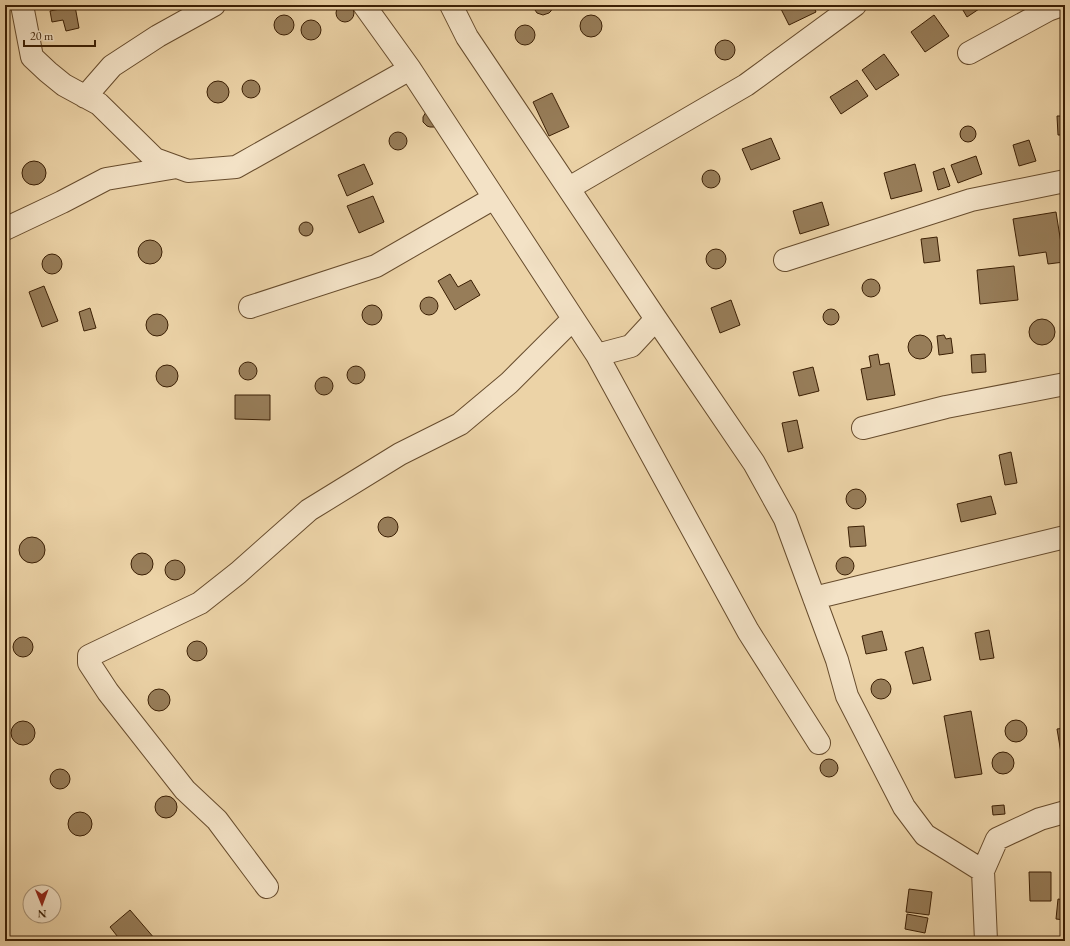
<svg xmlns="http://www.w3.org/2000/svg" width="1070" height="946" font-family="'EB Garamond',serif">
<rect width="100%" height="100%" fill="#ecd3a7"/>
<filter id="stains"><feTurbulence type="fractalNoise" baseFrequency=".005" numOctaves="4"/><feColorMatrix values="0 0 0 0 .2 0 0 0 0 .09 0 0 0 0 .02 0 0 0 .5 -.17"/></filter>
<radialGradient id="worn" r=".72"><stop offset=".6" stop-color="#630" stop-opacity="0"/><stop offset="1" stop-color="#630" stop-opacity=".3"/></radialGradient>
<path fill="#977d59" stroke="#3b1f04" d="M336 13a9 9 0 1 1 18 0a9 9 0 1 1-18 0Z
M 534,5 L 553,5 L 553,6 L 551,11 L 549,13 L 543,15 L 537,13 L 535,10 Z
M 779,5 L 813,5 L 816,12 L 789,25 Z
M 816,5 L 828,5 L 818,9 Z
M 960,5 L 985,5 L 967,17 Z
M 75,6 L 79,28 L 66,31 L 63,20 L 52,22 L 50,11 Z
M 934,15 L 949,36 L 925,52 L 911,32 Z
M580 26a11 11 0 1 1 22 0a11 11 0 1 1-22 0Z
M274 25a10 10 0 1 1 20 0a10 10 0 1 1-20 0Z
M301 30a10 10 0 1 1 20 0a10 10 0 1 1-20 0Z
M515 35a10 10 0 1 1 20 0a10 10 0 1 1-20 0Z
M715 50a10 10 0 1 1 20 0a10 10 0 1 1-20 0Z
M 884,54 L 899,75 L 876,90 L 862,70 Z
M 857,80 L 868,96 L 841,114 L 830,97 Z
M242 89a9 9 0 1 1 18 0a9 9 0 1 1-18 0Z
M207 92a11 11 0 1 1 22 0a11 11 0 1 1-22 0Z
M 552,93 L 569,127 L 549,136 L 533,102 Z
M 426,112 L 435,127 L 430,127 L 427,126 L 423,122 L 423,117 Z
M 1057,116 L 1065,116 L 1065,135 L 1058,135 Z
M960 134a8 8 0 1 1 16 0a8 8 0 1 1-16 0Z
M389 141a9 9 0 1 1 18 0a9 9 0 1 1-18 0Z
M 771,138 L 780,159 L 751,170 L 742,149 Z
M 1029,140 L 1036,161 L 1019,166 L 1013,145 Z
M 976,156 L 982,174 L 958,183 L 951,165 Z
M22 173a12 12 0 1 1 24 0a12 12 0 1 1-24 0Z
M 364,164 L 373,184 L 347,196 L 338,175 Z
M 915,164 L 922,191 L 891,199 L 884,173 Z
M 944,168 L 950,186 L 938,190 L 933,172 Z
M702 179a9 9 0 1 1 18 0a9 9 0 1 1-18 0Z
M 373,196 L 384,222 L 359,233 L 347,206 Z
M 822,202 L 829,225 L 800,234 L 793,211 Z
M 1056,212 L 1064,262 L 1048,264 L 1046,252 L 1019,256 L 1013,219 Z
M299 229a7 7 0 1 1 14 0a7 7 0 1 1-14 0Z
M 937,237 L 940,261 L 924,263 L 921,239 Z
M138 252a12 12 0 1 1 24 0a12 12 0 1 1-24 0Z
M706 259a10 10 0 1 1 20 0a10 10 0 1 1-20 0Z
M42 264a10 10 0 1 1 20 0a10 10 0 1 1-20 0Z
M 1014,266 L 1018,300 L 980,304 L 977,270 Z
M 450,274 L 458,287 L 471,280 L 480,295 L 455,310 L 438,281 Z
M862 288a9 9 0 1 1 18 0a9 9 0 1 1-18 0Z
M 44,286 L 58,321 L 42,327 L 29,292 Z
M420 306a9 9 0 1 1 18 0a9 9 0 1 1-18 0Z
M 731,300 L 740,325 L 720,333 L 711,308 Z
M362 315a10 10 0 1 1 20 0a10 10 0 1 1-20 0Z
M 90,308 L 96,328 L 84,331 L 79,312 Z
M823 317a8 8 0 1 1 16 0a8 8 0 1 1-16 0Z
M146 325a11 11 0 1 1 22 0a11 11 0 1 1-22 0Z
M1029 332a13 13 0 1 1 26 0a13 13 0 1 1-26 0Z
M908 347a12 12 0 1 1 24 0a12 12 0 1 1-24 0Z
M 944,335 L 946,339 L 951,338 L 953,353 L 939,355 L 937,336 Z
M 1065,338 L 1065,360 L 1063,360 L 1061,339 Z
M 878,354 L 880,365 L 889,363 L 895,395 L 867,400 L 861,369 L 871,367 L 869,356 Z
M 985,354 L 986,372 L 972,373 L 971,355 Z
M239 371a9 9 0 1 1 18 0a9 9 0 1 1-18 0Z
M156 376a11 11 0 1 1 22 0a11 11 0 1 1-22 0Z
M347 375a9 9 0 1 1 18 0a9 9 0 1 1-18 0Z
M 813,367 L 819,391 L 799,396 L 793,372 Z
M315 386a9 9 0 1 1 18 0a9 9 0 1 1-18 0Z
M 235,395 L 270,395 L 270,420 L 235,419 Z
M 797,420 L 803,448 L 788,452 L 782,423 Z
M 1011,452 L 1017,483 L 1005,485 L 999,455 Z
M846 499a10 10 0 1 1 20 0a10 10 0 1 1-20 0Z
M 991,496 L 996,514 L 961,522 L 957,504 Z
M378 527a10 10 0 1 1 20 0a10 10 0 1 1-20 0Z
M 864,526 L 866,546 L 850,547 L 848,527 Z
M19 550a13 13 0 1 1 26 0a13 13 0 1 1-26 0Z
M131 564a11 11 0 1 1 22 0a11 11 0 1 1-22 0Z
M836 566a9 9 0 1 1 18 0a9 9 0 1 1-18 0Z
M165 570a10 10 0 1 1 20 0a10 10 0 1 1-20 0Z
M 989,630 L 994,658 L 980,660 L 975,633 Z
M 882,631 L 887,650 L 866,654 L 862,636 Z
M13 647a10 10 0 1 1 20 0a10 10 0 1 1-20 0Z
M187 651a10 10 0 1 1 20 0a10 10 0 1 1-20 0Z
M 923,647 L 931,680 L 913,684 L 905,652 Z
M871 689a10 10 0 1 1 20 0a10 10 0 1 1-20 0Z
M148 700a11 11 0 1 1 22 0a11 11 0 1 1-22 0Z
M 971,711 L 982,774 L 955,778 L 944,716 Z
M1005 731a11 11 0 1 1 22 0a11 11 0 1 1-22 0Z
M11 733a12 12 0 1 1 24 0a12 12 0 1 1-24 0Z
M 1065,728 L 1065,765 L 1063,765 L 1057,729 Z
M992 763a11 11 0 1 1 22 0a11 11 0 1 1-22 0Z
M820 768a9 9 0 1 1 18 0a9 9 0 1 1-18 0Z
M50 779a10 10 0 1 1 20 0a10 10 0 1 1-20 0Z
M155 807a11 11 0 1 1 22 0a11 11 0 1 1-22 0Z
M 1004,805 L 1005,814 L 993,815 L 992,806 Z
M68 824a12 12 0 1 1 24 0a12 12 0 1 1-24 0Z
M 1029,872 L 1051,872 L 1051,901 L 1030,901 Z
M 909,889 L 932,892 L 929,915 L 906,912 Z
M 1058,899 L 1065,900 L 1065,920 L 1056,919 Z
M 130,910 L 155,939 L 153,941 L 121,941 L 110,927 Z
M 907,914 L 928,918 L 925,933 L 905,929 Z"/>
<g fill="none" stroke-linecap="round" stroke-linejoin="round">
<g stroke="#674c2d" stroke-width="24">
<path id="minor" d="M 22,5 L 32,57 L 48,72 L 64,85 L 99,104 L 155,159 L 188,171 L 236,167 L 410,69
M 364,5 L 410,69 L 597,355 L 748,631 L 819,743
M 451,5 L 467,37 L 656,319 L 754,463 L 785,519 L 837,660 L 847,696 L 904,807 L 925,835 L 951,851 L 983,871
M 969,53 L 1048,10 L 1062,5
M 85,97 L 112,66 L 158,36 L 214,5
M 569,188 L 746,85 L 855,5
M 5,229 L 62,202 L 106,179 L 177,167
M 785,260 L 971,200 L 1065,181
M 250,307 L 376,266 L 494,198
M 597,355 L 631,346 L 656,319
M 863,428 L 946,407 L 1065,384
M 814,598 L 1065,537
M 267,887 L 217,820 L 185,790 L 108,692 L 89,663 L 89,656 L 200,603 L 238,573 L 309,510 L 400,454 L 460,424 L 509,383 L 573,319
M 986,941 L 983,871 L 997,839 L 1040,819 L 1065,812"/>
</g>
<use href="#minor" stroke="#f3e2c6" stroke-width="22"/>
</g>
<rect width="1070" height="946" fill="none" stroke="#ecd3a7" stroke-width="20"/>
<rect x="6" y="6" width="1058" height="934" fill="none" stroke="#3b1f04" stroke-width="2"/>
<rect x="10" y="10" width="1050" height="926" fill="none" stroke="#3b1f04"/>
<g transform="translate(42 904) rotate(179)"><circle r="19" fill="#f3e2c6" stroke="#a99478"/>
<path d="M0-3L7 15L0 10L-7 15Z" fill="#8f2418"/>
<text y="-6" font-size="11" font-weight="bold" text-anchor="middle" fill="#3b1f04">N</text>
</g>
<path d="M24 40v6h71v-6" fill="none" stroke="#3b1f04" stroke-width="2"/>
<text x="30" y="40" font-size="12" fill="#3b1f04" stroke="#f3e2c6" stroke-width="3" paint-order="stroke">20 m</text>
<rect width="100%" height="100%" filter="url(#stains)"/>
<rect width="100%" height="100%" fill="url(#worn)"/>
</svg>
